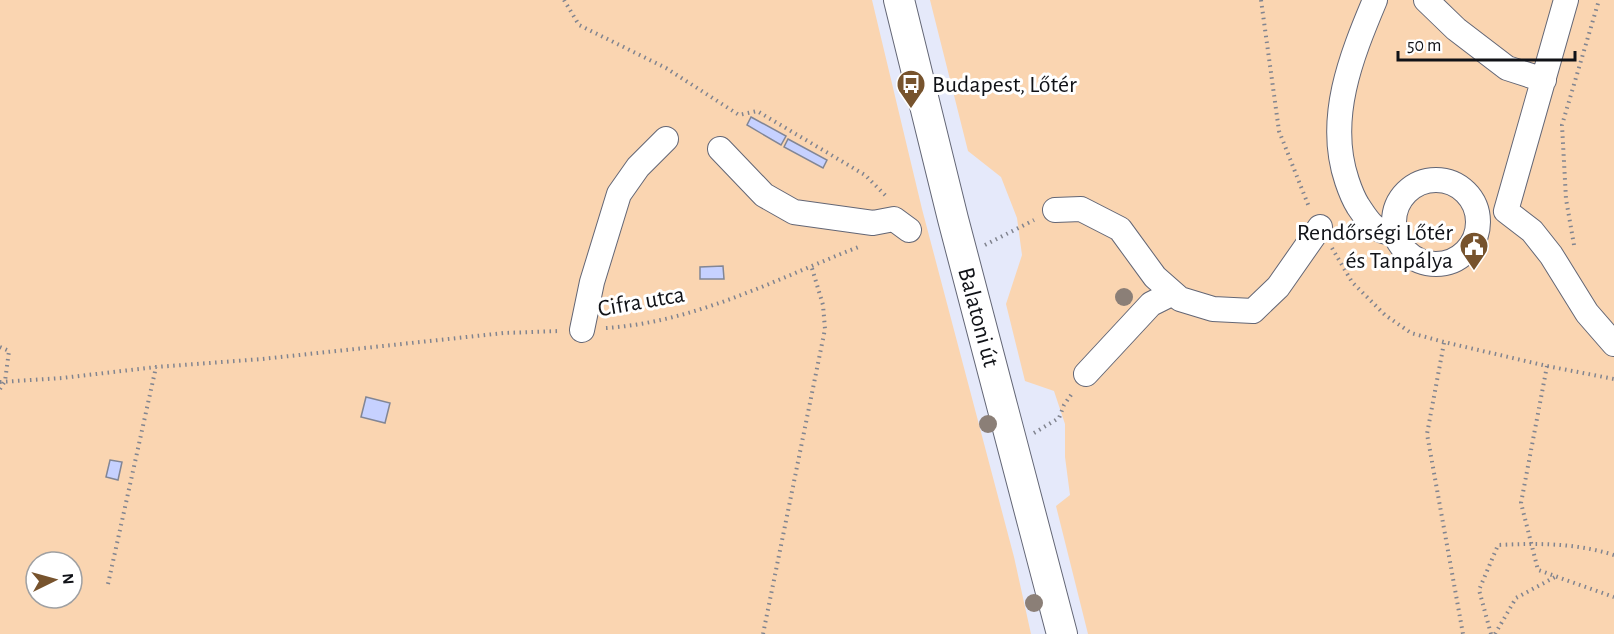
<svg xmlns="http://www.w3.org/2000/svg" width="1614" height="634" font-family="'Alegreya Sans',sans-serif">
<rect width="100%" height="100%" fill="#e5e9fa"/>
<path fill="#fad5b1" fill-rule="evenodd" d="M 0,0 L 872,0 L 922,209 L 1014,557 L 1031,634 L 0,634 ZM 36,562 L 72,562 L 72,598 L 36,598 Z
M 930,0 L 1614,0 L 1614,634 L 1088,634 L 1056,506 L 1070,495 L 1065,457 L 1065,424 L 1054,391 L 1025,381 L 1006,304 L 1022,255 L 1017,218 L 1001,177 L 968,151 Z"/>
<path fill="#c6d1ff" stroke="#828695" stroke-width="1.5" d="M 751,117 L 786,136 L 781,145 L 747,125 Z
M 788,139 L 827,160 L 823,168 L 784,147 Z
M 723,266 L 724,279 L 700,279 L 700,267 Z
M 366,397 L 390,403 L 385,423 L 361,417 Z
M 110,460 L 122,462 L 118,480 L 106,477 Z"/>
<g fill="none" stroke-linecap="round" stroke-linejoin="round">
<g stroke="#636675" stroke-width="26">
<path id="minor" d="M 1375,0 C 1351,57 1326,119 1347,181 C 1350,190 1353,198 1358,206 C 1370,224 1373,231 1396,234
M 1426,0 L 1456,29 L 1507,68 L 1544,80
M 1566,0 L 1506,211 L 1532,231 L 1551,255 L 1587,313 L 1614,344
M 720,149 L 764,195 L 794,212 L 873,223 L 894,219 L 909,230
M1394 222a42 42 0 1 1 84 0a42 42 0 1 1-84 0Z
M 1055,210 L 1081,209 L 1120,229 L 1155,277 L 1180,299 L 1213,309 L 1253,311 L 1278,287 L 1320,227
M 582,330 L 592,282 L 619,194 L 638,167 L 666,139
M 1086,374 L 1151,304 L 1173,293"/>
</g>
<g stroke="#636675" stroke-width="32">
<path id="major" d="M 899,0 L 953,219 L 1062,634"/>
</g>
<path stroke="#81848f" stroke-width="4" stroke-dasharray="1.5 4.5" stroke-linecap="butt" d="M 564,0 L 579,25 L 666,68 L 739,115 L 757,111 L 865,175 L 886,196
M 1261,0 L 1279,131 L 1309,207
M 985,245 L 1034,220
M 1574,245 L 1566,199 L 1562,125 L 1599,0
M 1332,248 L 1352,282 L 1385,315 L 1411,333 L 1444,342 L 1547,366 L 1614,379
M 606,328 C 697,322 778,278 861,246
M 1444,343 L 1427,434 L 1463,634
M 0,347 L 9,351 L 5,381 L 0,389
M 1547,366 L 1521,503 L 1538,570 L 1614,597
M 0,382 L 62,378 L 156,367 L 262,359 L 504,333 L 560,331
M 1034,433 L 1059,418 L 1064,405 L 1073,392
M 108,584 L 156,367
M 763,634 L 825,329 L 823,305 L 811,265
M 1491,634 L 1479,590 L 1498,545 C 1539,543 1575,543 1614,555
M 1495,634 L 1516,598 L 1555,577"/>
<use href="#minor" stroke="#fff" stroke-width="24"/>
<use href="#major" stroke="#fff" stroke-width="30"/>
</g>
<g fill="#8b7f77">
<circle cx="1124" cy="297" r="9"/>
<circle cx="988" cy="424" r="9"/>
<circle cx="1034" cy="603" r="9"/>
</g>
<defs>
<g id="bus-pin" transform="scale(1.5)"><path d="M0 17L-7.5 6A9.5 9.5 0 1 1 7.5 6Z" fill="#77532d" stroke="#fff"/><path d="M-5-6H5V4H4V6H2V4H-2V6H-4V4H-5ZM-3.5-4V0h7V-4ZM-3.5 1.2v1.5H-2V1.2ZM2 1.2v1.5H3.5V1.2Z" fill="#fff"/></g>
<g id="civic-pin" transform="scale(1.5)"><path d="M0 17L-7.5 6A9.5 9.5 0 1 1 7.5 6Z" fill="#77532d" stroke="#fff"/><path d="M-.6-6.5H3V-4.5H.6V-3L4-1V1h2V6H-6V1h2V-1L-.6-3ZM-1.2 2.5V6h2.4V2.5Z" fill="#fff"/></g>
</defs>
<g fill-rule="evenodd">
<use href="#bus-pin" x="911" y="84"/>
<use href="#civic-pin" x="1474" y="246"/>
</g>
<g text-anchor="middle" stroke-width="6" stroke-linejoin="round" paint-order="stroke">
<g font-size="24" fill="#101217" stroke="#fff" text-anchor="start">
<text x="932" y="92">Budapest, Lőtér</text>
<text x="1453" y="240" text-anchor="end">Rendőrségi Lőtér<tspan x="1453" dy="28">és Tanpálya</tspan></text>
</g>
<g font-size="24" fill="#101217" stroke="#fff">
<text transform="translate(641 301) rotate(-10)" y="8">Cifra utca</text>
<text transform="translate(979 317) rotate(75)" y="8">Balatoni út</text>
</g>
</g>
<g transform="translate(54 580) rotate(85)"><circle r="28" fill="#ffffff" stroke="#9fa0a2" stroke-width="1.5"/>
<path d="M0-4.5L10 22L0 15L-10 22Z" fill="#77532d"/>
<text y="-9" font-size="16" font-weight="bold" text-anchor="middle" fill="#101217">N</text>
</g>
<path d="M1398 51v9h177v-9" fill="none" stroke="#101217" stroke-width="3"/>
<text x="1407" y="51" font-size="18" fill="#101217" stroke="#ffffff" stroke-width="4.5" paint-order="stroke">50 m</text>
</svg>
